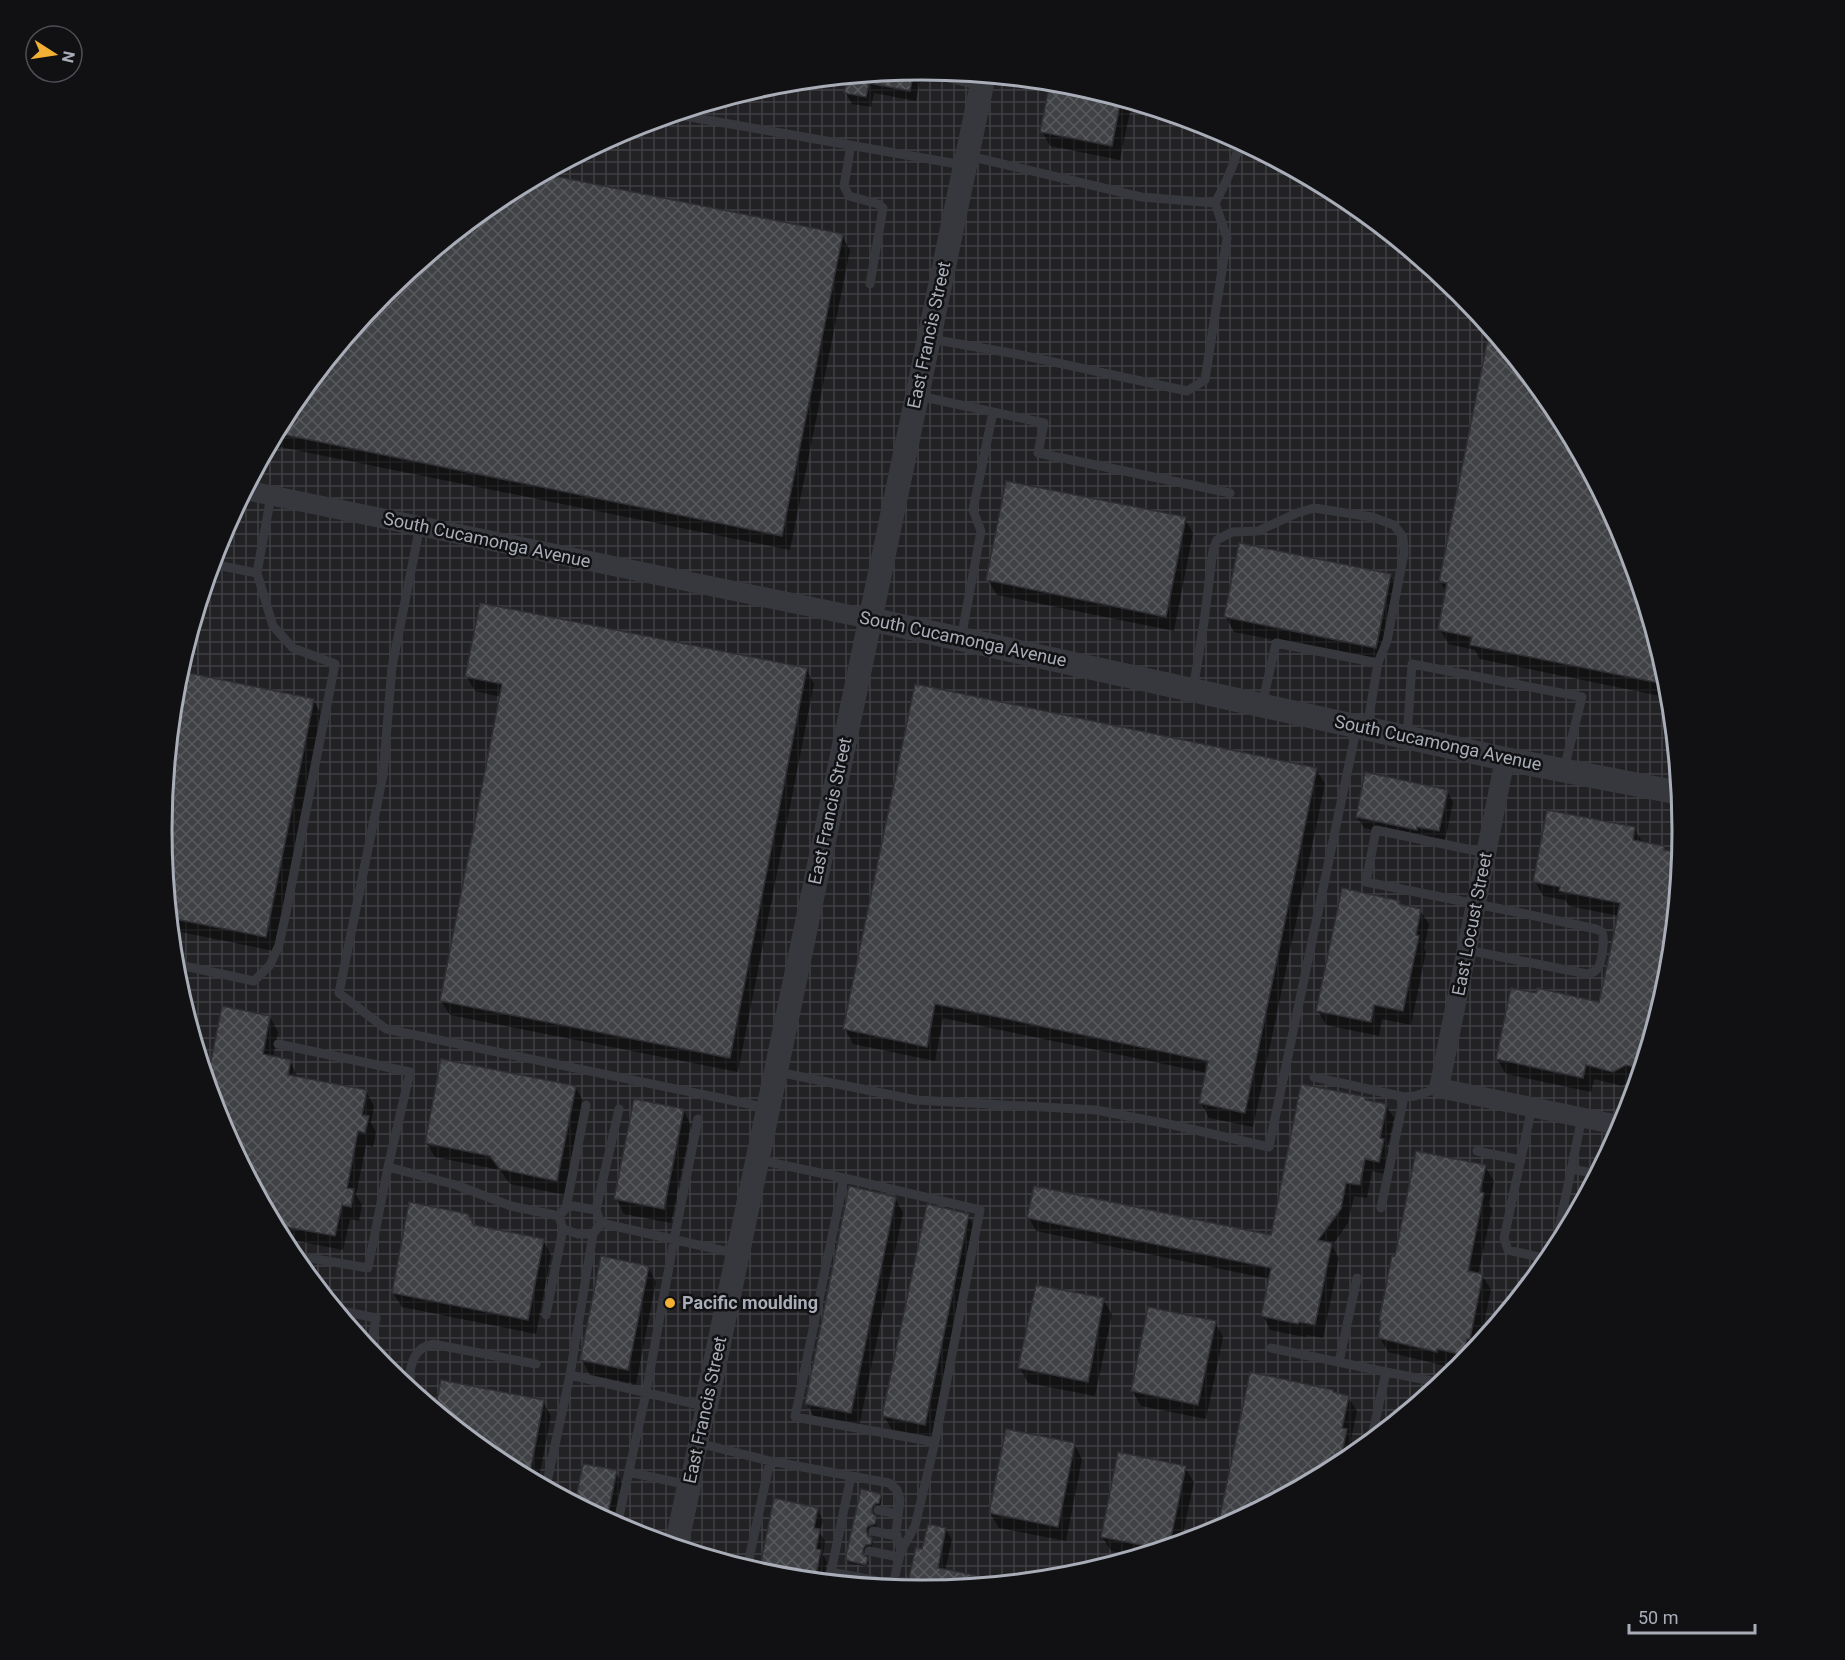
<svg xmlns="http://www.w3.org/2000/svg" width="1845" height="1660" font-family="Roboto,sans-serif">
<defs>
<pattern id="industrial-grid" width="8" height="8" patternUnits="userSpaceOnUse" patternTransform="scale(1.5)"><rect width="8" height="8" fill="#222225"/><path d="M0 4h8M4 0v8" fill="none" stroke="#3f3f43"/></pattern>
<pattern id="building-cross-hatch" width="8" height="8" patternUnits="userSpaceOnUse" patternTransform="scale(1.5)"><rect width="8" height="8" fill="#404145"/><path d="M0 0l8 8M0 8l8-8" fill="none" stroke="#595a5e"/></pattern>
</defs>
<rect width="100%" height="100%" fill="#161618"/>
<path fill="url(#industrial-grid)" d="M163 830a759 759 0 1 1 1518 0a759 759 0 1 1-1518 0Z"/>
<path fill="#0007" d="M 922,69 L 916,101 L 874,93 L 871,107 L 852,104 L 846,93 L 849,76 Z
M 1052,82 L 1071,84 L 1132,102 L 1120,160 L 1050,146 L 1042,131 Z
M 542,175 L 842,236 L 850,250 L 790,550 L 270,445 L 290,407 L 385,292 L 500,197 Z
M 1491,329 L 1555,407 L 1626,539 L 1669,682 L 1670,698 L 1480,659 L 1475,650 L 1448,644 L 1440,629 L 1447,593 L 1440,581 Z
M 1185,519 L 1193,533 L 1174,631 L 997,595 L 988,580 Z
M 1390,575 L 1398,590 L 1384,662 L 1234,632 L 1226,617 Z
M 806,669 L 814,684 L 738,1072 L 450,1015 L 441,1001 L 501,697 L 475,691 L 467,677 Z
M 176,681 L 313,700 L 322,715 L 274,951 L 171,930 L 162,830 Z
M 1316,769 L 1325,784 L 1253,1127 L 1209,1118 L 1201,1103 L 1207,1073 L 943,1018 L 935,1061 L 853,1044 L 845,1029 Z
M 1447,791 L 1453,802 L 1445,841 L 1422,840 L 1364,828 L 1357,817 Z
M 1634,828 L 1643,843 L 1663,847 L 1666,852 L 1681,855 L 1669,979 L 1638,1080 L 1634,1079 L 1622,1086 L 1594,1079 L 1591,1092 L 1506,1074 L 1497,1059 L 1600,1003 L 1619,916 L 1569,906 L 1565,900 L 1543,896 L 1535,881 Z
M 1399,902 L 1401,906 L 1420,910 L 1429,924 L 1424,948 L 1426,952 L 1411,1025 L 1382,1019 L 1379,1036 L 1326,1025 L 1318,1011 Z
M 270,1017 L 278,1032 L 273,1058 L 290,1061 L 298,1078 L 366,1091 L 374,1106 L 371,1123 L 376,1132 L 373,1147 L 366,1145 L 356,1195 L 362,1205 L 359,1221 L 350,1219 L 343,1250 L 282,1238 L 219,1121 Z
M 575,1087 L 584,1102 L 565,1195 L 510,1184 L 500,1170 L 435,1157 L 426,1142 Z
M 1365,1098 L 1367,1102 L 1386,1105 L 1394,1118 L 1387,1149 L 1390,1154 L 1386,1174 L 1372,1171 L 1367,1198 L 1354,1196 L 1348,1223 L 1332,1246 L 1339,1258 L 1323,1338 L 1306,1335 L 1305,1337 L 1270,1330 L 1263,1316 L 1270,1279 L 1036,1231 L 1029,1218 L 1272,1237 Z
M 683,1110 L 691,1125 L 671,1223 L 624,1214 L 616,1199 Z
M 1485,1166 L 1494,1181 L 1489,1204 L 1492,1209 L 1478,1275 L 1482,1275 L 1491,1290 L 1479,1345 L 1461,1367 L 1445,1363 L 1445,1366 L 1388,1352 L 1380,1338 L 1396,1257 Z
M 895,1198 L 903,1213 L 859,1427 L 815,1418 L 806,1403 Z
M 968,1216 L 976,1230 L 933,1439 L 892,1430 L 884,1416 Z
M 543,1240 L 551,1255 L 536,1334 L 402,1307 L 393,1293 Z
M 648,1267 L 656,1282 L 636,1384 L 590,1375 L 582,1360 Z
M 1103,1300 L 1112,1314 L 1095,1396 L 1028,1383 L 1020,1368 Z
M 1215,1322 L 1223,1337 L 1206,1419 L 1141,1406 L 1132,1391 Z
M 1334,1394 L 1348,1397 L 1357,1411 L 1351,1440 L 1354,1445 L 1352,1457 L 1345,1463 L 1227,1526 L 1222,1516 Z
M 1417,1398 L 1423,1399 L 1416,1405 Z
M 543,1402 L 551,1416 L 538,1483 L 499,1463 Z
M 1074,1444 L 1082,1459 L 1066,1541 L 999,1528 L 990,1513 Z
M 1185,1468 L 1194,1482 L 1181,1543 L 1137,1556 L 1111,1551 L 1102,1537 Z
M 616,1472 L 622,1483 L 614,1524 L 577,1504 Z
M 862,1491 L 880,1495 L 882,1498 L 880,1506 L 877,1506 L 872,1512 L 873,1515 L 877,1521 L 876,1527 L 870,1529 L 867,1534 L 873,1542 L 872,1547 L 868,1547 L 863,1553 L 864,1556 L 868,1562 L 867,1567 L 849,1563 L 847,1560 Z
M 817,1509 L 823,1520 L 820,1533 L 825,1541 L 823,1555 L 827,1562 L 823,1581 L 781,1577 L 769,1573 L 763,1562 Z
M 946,1529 L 952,1540 L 945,1571 L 1006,1583 L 922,1591 L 914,1590 L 910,1582 L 924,1551 Z"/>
<path fill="url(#building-cross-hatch)" stroke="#303034" stroke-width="1.5" d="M 914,70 L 910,91 L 869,83 L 866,97 L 844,93 L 848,76 Z
M 1050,82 L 1071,84 L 1121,99 L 1112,146 L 1040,132 Z
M 544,174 L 843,234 L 782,536 L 276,433 L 290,407 L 385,292 L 500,197 Z
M 1490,328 L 1555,408 L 1626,539 L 1669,685 L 1470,645 L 1472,637 L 1438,630 L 1447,583 L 1439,582 Z
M 1006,481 L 1186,517 L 1166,617 L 986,580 Z
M 1239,543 L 1391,574 L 1376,648 L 1224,617 Z
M 480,603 L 807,668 L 730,1058 L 440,1001 L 502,684 L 465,677 Z
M 179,671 L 314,699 L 266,937 L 170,918 L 162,830 L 176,681 Z
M 915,684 L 1317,768 L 1245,1113 L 1199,1103 L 1208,1061 L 935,1004 L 927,1047 L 843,1029 Z
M 1365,772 L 1448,790 L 1439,831 L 1417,827 L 1417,830 L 1356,817 Z
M 1547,810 L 1635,827 L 1633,840 L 1664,846 L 1664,850 L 1681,853 L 1669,979 L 1642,1069 L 1626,1065 L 1613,1072 L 1586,1065 L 1583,1078 L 1496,1059 L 1511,988 L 1536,993 L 1537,988 L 1599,1002 L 1610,952 L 1620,903 L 1559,891 L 1560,887 L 1533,882 Z
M 1342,888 L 1400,901 L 1399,904 L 1421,909 L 1416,935 L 1419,936 L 1403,1011 L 1374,1005 L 1371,1022 L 1316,1011 Z
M 222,1006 L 270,1016 L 263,1054 L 291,1060 L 288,1075 L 367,1090 L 362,1115 L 369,1116 L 365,1133 L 358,1131 L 347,1188 L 354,1189 L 351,1207 L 342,1205 L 335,1236 L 275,1225 L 219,1121 L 207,1081 Z
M 441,1059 L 576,1086 L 557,1181 L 500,1169 L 490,1156 L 425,1143 Z
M 1301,1084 L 1366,1097 L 1365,1100 L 1387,1104 L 1380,1138 L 1384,1139 L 1379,1162 L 1365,1159 L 1360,1185 L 1346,1183 L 1341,1209 L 1318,1240 L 1332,1243 L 1315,1325 L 1299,1322 L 1298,1324 L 1261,1316 L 1271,1268 L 1027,1218 L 1034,1186 L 1271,1235 Z
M 634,1099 L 684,1109 L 664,1209 L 614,1199 Z
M 1416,1151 L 1486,1165 L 1480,1192 L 1484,1193 L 1468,1271 L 1483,1274 L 1470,1339 L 1467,1339 L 1463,1355 L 1437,1349 L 1437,1352 L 1378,1338 L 1381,1321 L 1379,1321 L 1392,1255 L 1395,1256 Z
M 849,1186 L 896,1197 L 851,1413 L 805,1404 Z
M 409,1202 L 468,1214 L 474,1225 L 544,1239 L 528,1320 L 392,1293 Z
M 927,1204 L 969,1214 L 925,1425 L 882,1416 Z
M 601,1256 L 649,1266 L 628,1370 L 580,1360 Z
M 1036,1285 L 1104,1298 L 1088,1382 L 1018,1368 Z
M 1148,1307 L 1216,1321 L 1198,1405 L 1131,1391 Z
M 1250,1372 L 1333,1390 L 1333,1392 L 1349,1396 L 1342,1428 L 1347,1429 L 1339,1466 L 1238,1520 L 1220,1516 Z
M 441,1380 L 544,1400 L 529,1478 L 499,1463 L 435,1410 Z
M 1006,1429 L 1075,1443 L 1058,1527 L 989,1513 Z
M 1118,1452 L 1186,1466 L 1169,1547 L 1161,1549 L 1101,1537 Z
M 583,1464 L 617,1470 L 608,1514 L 589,1511 L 575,1503 Z
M 861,1489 L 881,1494 L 879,1503 L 875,1504 L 872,1508 L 872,1513 L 877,1517 L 875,1524 L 868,1526 L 866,1530 L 868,1536 L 872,1538 L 871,1544 L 866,1545 L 863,1549 L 863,1554 L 868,1558 L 866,1565 L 845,1560 Z
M 774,1498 L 818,1508 L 814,1528 L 820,1529 L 816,1549 L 821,1550 L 816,1575 L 764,1565 L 761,1562 Z
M 928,1524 L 946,1528 L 938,1568 L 999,1580 L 999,1583 L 940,1589 L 908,1582 L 916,1547 L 922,1549 Z"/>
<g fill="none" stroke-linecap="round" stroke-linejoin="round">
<path stroke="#37383d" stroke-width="9" d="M 944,71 L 948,78 L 981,86
M 673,114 L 963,165
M 851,145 L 844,186 L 849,196 L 878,204 L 883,208 L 870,284
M 969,156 L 1141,197 L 1215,203 C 1226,183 1235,164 1240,141
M 931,339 L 1016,354 L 1187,391 L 1205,380 L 1227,238 L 1215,203
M 919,396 L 1044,423 L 1038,453 L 1230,493
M 420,526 L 392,667 L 383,775 L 339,993 L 386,1029 L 768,1108
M 212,564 L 257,573 L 271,496
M 961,639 L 981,531 L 973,510 L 993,412
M 1193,690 L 1204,622 L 1213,550 L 1217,540 L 1232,532 L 1258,531 L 1297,513 L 1314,508 L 1372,517 L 1394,525 L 1403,537 L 1404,553 L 1387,641 L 1378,663
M 1262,705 L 1276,643 L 1378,663 L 1367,728
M 1407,737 L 1412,664 L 1582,697 L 1564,769
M 1467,950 L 1587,974 C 1591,973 1594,973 1597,969 C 1602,963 1605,940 1602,932 L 1596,929 L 1521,913 L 1366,882 L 1376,830 L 1486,853
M 175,964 L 254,981 L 270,965 L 279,945 L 286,913 L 335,664 L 293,648 L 273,626 L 257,573
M 278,1044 L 410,1072 L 388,1167
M 778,1072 L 916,1100 L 1096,1110 L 1173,1125 L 1269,1147 L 1357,726
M 1314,1077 L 1404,1097 L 1415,1096 L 1439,1088
M 1532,1107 L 1504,1238 L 1508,1250 L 1543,1258 L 1554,1253 L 1582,1117
M 1477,1151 L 1521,1160
M 759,1160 L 844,1178 L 980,1210 L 935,1442 L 795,1417 L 844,1178
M 1571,1169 L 1598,1174
M 573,1206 L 596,1210 L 601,1223 L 593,1234 L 578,1234 L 563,1229 L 559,1216 L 566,1208 Z
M 566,1208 L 586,1105
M 1381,1208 L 1404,1097
M 596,1210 L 619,1109
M 601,1223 L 738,1254
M 292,1255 L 368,1268 L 388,1167 L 456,1185 L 511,1206 L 559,1216
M 337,1310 L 376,1318 L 370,1350
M 1506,1313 L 1508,1303
M 546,1315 L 563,1229
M 1271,1348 L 1386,1372
M 1339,1362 L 1357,1278
M 570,1375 L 593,1234
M 407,1387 C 411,1368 411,1348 433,1344 L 536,1364
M 1371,1441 L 1386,1372 L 1442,1383
M 698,1443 L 770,1461 L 889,1483 L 897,1490 L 900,1500 L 896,1532 L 901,1551 L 892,1588
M 629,1472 L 688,1485
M 546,1487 L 570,1375 L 704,1406
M 878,1510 L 898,1514
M 617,1526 L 646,1393 L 674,1240 L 698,1119
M 873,1531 L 896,1536
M 869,1551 L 899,1557
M 901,1551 L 915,1526 L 935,1442
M 759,1569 L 751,1564 L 749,1559 L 770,1461
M 831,1572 L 893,1584
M 773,1573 L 786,1575
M 798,1578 L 807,1580
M 823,1581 L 827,1580 L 831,1572 L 851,1476"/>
<path stroke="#37383d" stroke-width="20" d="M 245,490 L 870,619
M 1505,759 L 1439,1088 L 1623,1126
M 689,1486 L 706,1406"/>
<path stroke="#37383d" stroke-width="24" d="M 870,619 L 1505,759 L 1680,793
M 706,1406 L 984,75
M 676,1547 L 689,1486"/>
</g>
<circle fill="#f2b134" stroke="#111113" stroke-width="2" cx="670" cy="1303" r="6"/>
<g text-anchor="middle" stroke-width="5" stroke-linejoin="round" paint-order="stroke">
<g font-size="18" fill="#a8adb8" stroke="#111113">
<text transform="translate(929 335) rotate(-78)" y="6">East Francis Street</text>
<text transform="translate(487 540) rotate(12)" y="6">South Cucamonga Avenue</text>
<text transform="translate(963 639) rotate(12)" y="6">South Cucamonga Avenue</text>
<text transform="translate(1438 743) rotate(12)" y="6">South Cucamonga Avenue</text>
<text transform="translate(830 811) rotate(-78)" y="6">East Francis Street</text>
<text transform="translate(1472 924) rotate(-79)" y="6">East Locust Street</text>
<text transform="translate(705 1410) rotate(-78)" y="6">East Francis Street</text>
</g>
<g font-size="18" font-weight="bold" fill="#a8adb8" stroke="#111113" text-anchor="start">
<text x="682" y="1309">Pacific moulding</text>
</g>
</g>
<path d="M0 0H1845V1660H0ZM172 830a750 750 0 1 1 1500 0a750 750 0 1 1-1500 0Z" fill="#111113" fill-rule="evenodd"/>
<path fill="none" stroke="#a8adb8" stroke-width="3" d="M172 830a750 750 0 1 1 1500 0a750 750 0 1 1-1500 0Z"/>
<g transform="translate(54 54) rotate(102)"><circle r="28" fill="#111113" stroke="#4d4f55" stroke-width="1.5"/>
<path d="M0-4.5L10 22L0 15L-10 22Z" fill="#f2b134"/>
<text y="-9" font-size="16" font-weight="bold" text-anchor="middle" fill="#a8adb8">N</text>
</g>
<path d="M1629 1624v9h126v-9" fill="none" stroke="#a8adb8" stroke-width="3"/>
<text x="1638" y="1624" font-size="18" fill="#a8adb8" stroke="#111113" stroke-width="4.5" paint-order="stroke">50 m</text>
</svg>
